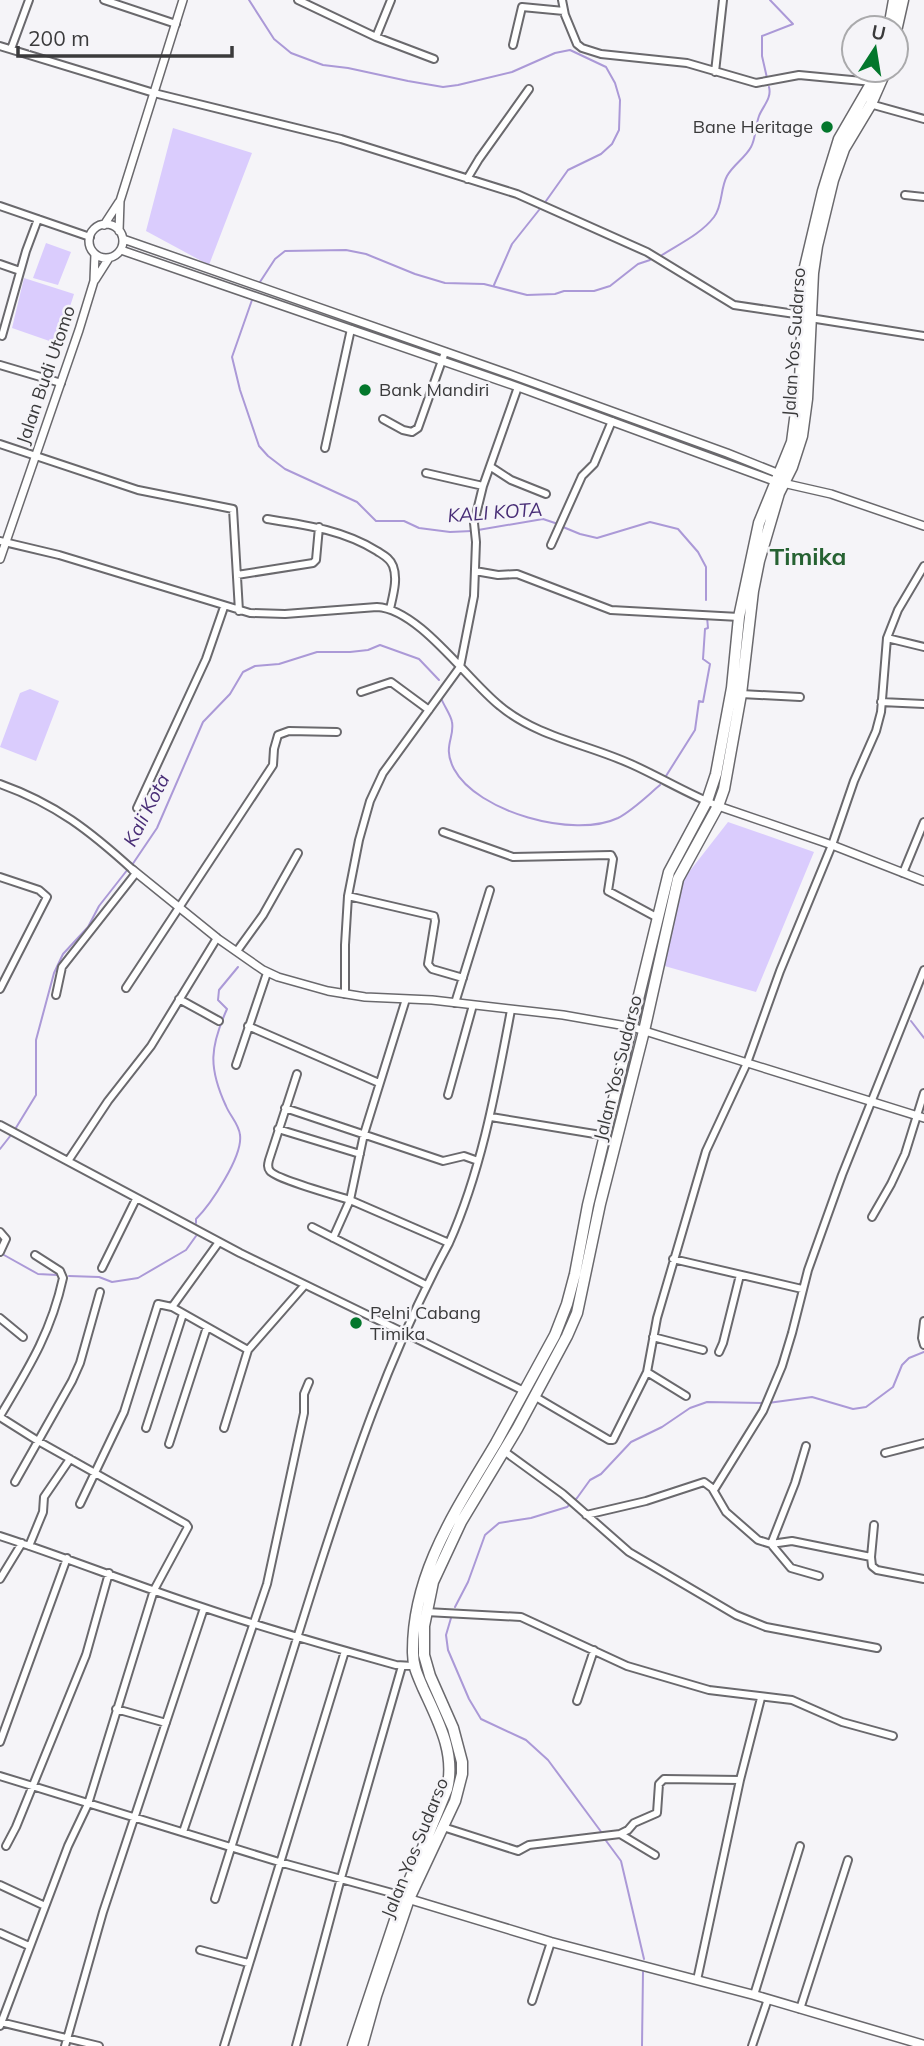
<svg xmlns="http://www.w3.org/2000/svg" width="924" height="2046" font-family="Mulish,sans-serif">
<rect width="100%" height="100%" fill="#f5f4f8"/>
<path fill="#daccfd" d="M 173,128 L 252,153 L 209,265 L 146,231 Z
M 46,243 L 71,252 L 58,285 L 33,278 Z
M 24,278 L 74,294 L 58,344 L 12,328 Z
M 30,689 L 59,701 L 36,761 L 0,747 L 20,693 Z
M 728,822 L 814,852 L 756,992 L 661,965 L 682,881 Z"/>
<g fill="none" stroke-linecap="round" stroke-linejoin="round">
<path stroke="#ab99d7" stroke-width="2" d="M 249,0 L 274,39 L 291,53 L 323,65 L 348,68 L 408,81 L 443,87 L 458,85 L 512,72 L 555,53 L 570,50 L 606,67 L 615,83 L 620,100 L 619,130 L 612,144 L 601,154 L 568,170 L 546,201
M 767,78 L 762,56 L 762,36 L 793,24 L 770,0
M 662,255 C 679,244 701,234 714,217 C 723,205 720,189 727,176 C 733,165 745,158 751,147 C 756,138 755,127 759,116 C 763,106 772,98 769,87
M 258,285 L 275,259 L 285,251 L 346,250 L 366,254 L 415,274 L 445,283 L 484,284 L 527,295 L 555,294 L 564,291 L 594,291 L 610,286 L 638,264 L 650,260
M 494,285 L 512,244 L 539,210
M 252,300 L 232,357 L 240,390 L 259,446 L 268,456 L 285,469 L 357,502 L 376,521 L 404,521 L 419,528 L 450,532 L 472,531
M 563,527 L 580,534 L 597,538 L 650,522 L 678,529 L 698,552 L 706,567 L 706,600
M 478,530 L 543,519 L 558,524
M 441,698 C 444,706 451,715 452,722 C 455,738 442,746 454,769 C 477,812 574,839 618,818 C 633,810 647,796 660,785
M 666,776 L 695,730 L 699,701 L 703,702 L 710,664 L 703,659 L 705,629 L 708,628 L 707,617
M 132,865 L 157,828 L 203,722 L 230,694 L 243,672 L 255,666 L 279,664 L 317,652 L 350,652 L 368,650 L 380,645 L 419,659 L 439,680
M 911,1021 L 924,1038
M 14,1131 L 36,1095 L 36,1040 L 54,973 L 63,954 L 88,927 L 99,906 L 128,869
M 0,1149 L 11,1135
M 196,1223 L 196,1219 C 211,1204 243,1156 240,1135 C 239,1124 230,1116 226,1106 C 208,1067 210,1047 227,1009 L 218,1000 L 219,990 L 238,967
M 4,1255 L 38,1274 L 57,1275
M 69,1276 L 99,1277 L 112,1282 L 138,1278 L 186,1250 L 196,1236
M 768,1403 L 812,1397 L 853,1409 L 866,1407 L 893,1387 L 902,1365 L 909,1358 L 924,1352
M 455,1607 L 468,1582 L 485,1535 L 499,1523 L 531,1518 L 567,1507 L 577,1498 L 590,1480 L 601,1474 L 631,1442 L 662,1427 L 690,1408 L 707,1402 L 762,1403
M 451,1618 L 446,1635 L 448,1650 L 469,1699 L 481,1719 L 526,1740 L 548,1760 L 602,1833
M 604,1838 L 621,1861 L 644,1959
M 642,2046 L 643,1972"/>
<g stroke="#6a696d" stroke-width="10">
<path id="minor" d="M 104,0 L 176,24
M 298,0 L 376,37 L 434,59
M 562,0 L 565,15 L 577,44 L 582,48 L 601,54 L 687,63 L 756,83 L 799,75 L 873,82
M 376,37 L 391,0
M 513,45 L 522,7 L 564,11
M 0,46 L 154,93 L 341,139 L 517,194 L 647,252 L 734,305 L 802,315
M 11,49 L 29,0
M 715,72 L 723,0
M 870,104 L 924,119
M 467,179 L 479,159 L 529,89
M 905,195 L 924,197
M 0,206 L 90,237
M 0,264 L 20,271
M 810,318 L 924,336
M 0,335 L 2,336 L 26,251 L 38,219
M 0,365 L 61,383
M 383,419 L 403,430 L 412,432 L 418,428 L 445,352
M 0,444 L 138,490 L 233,509 L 239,611
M 325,448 L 351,329
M 491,467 L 511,480 L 546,494
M 426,473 L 483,486
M 267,519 C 306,525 343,530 377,551 C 383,555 390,558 393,566 C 398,579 393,595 390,609
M 0,541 L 59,555 L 250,613 L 285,614 L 377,607 C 419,609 467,680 500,706 C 537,737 587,744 631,764 C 660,777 688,794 718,806
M 551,545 L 582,476 L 594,464 L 612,421
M 475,571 L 498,575 L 517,574 L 611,610 L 739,617
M 237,575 L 313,563 L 316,560 L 319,527
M 887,638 L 924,647
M 361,692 L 391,682 L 429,710
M 741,694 L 800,697
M 881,702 L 924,704
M 0,784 C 56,804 90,831 133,870
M 137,808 L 206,659 L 224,607
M 443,832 L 513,857 L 611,855 L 613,859 L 608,891 L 658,918
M 903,873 L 924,822
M 0,877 L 39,890 L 47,897 L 0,989
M 348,896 L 434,916 L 435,921 L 428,964 L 432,969 L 463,978
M 237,951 L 263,915 L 298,853
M 126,988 L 273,765 L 274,749 L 278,735 L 289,731 L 337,732
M 345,994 L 345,945 L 348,896 L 359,840 L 370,801 L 383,773 L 460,667 L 474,596 L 476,542 L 474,523 L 483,486 L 518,387
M 56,995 L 62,967 L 136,873
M 179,999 L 219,1021
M 455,1003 L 490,890
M 248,1026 L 379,1083
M 236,1065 L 267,973
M 297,1074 L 269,1160 C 268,1164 267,1167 270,1171 C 276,1179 337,1196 350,1200 L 333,1238
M 448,1095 L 473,1005
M 285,1108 L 443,1161 L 464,1156 L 478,1161
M 491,1117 L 607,1136
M 0,1125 L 240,1253 L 524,1391
M 278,1129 L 360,1154
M 68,1161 L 108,1101 L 151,1046 L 217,938
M 872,1217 L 891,1184 L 905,1154 L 924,1093
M 312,1227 L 426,1285
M 0,1232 L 6,1239 L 0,1252
M 449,1243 C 482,1169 496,1089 511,1010
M 673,1259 L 802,1289
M 102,1268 L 136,1199
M 172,1307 L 219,1242
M 0,1318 L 23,1337
M 924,1321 L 922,1338 L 924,1345
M 653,1337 L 703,1350
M 719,1352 L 723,1343 L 740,1275
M 647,1372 L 686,1396
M 534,1396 L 609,1440 L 613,1440 L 647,1372 L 657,1318 L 706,1151 L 747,1063 L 780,971 L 832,845 L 854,781 L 876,731 L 881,712 L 887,638 L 898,610 L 924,566
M 0,1416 C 28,1369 51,1333 63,1278 L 60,1271 L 35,1255
M 0,1417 L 38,1441 L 186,1524 L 188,1527 L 154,1590 L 88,1804 L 68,1846 L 0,2026
M 146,1428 L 183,1314
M 224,1428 L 248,1350 L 304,1286
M 169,1444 L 207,1327
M 806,1446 L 795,1483 L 771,1544 L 791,1568 L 819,1576
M 504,1451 L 563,1494 L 629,1552 L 736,1615 L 766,1627 L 877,1648
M 885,1453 L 924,1443
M 15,1482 L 72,1381 L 80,1363 L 100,1292
M 714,1490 L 763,1411 L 782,1366 L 792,1333 L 808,1270 L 842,1175 L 924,970
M 80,1504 L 124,1412 L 158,1304 L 172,1307 L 248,1350
M 586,1515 L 646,1501 L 704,1482 L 712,1488 L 726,1512 L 758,1540 L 771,1544 L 792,1541 L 871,1557 L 872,1566 L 877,1570 L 924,1579
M 0,1536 C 68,1558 134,1585 202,1607 C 266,1629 331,1647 396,1665 L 413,1666
M 29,1546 L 43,1512 L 44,1497 L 70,1459
M 871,1557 L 874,1525
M 0,1579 L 22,1543
M 426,1612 L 521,1617 L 627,1666 L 709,1690 L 792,1700 L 842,1722 L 893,1736
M 577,1701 L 594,1650
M 116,1709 L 166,1723
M 0,1742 L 67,1558
M 0,1776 L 279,1862 L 403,1896
M 443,1827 L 518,1851 L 529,1845 L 620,1834 L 628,1830 L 634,1823 L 657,1813 L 659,1784 L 664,1779 L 740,1780
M 183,1832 L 267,1584 L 304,1413 L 304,1394 L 309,1382
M 620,1834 L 655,1855
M 6,1846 L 16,1827 L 86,1655 L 109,1573
M 0,1885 L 45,1906
M 215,1899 C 247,1794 280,1689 314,1584 C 352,1465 389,1354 449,1243 L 350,1200 L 364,1134 L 406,999
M 0,1933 L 29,1946
M 200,1950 L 248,1963
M 697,1980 L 740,1780 L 761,1698
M 754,1995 L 800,1846
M 532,2001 L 551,1942
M 800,2009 L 848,1860
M 0,2022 L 99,2046
M 65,2046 L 103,1912 L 204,1608
M 224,2046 L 345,1651
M 296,2046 L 341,1878 L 402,1666
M 752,2046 L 768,1999"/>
</g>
<g stroke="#6a696d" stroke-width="10">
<path id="tertiary" d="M89 241a17 17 0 1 1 34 0a17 17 0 1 1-34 0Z
M 104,225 L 119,202
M 119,231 L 120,201 L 183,0
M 123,239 L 509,374 L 727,453 L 782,475
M 121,250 L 518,387 L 774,481 L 831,494 L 924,526
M 95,280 L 109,258
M 0,559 L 79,330 L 94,281 L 95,254
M 718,806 L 832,845 L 924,881
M 133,870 L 217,938 L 263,970 L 278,977 L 328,991 L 365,997 L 432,1000 L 563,1015 L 632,1027 L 924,1118"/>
</g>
<g stroke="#6a696d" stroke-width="11">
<path id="secondary" d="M 409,1899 L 551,1942 L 754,1995 L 924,2045"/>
</g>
<g stroke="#6a696d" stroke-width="13">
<path id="trunk" d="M 889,28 L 894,0
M 896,31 L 903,0
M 353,2046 L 403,1896 L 447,1789 C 456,1753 438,1721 423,1688 C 418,1676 413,1667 413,1653 C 412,1573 457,1509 496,1443 C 516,1407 535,1371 555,1335 L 567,1304 L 575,1274 L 588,1205 L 669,872 L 707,801 L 716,774 L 732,688 L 739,617 L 759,523 L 792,442 L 800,381 L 805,267 L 823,191 L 839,139 L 879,70
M 362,2046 L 376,1996 L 409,1899 L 455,1801 L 462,1774 L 462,1762 L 453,1728 L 430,1676 L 424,1655 L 424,1626 L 433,1582 L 461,1522 L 517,1429 L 567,1336 L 577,1313 L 600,1204 L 644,1031 L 678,879 L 718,806 L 724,789 L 741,694 L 753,591 L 759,561 L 779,493 L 792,467 L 802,436 L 807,399 L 813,273 L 817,246 L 833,180 L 844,149 L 871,104 L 886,70"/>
</g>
<use href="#minor" stroke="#fff" stroke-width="6"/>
<use href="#tertiary" stroke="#fff" stroke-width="7"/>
<use href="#secondary" stroke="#fff" stroke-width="8"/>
<use href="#trunk" stroke="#fff" stroke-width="10"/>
</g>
<g fill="#03772c" stroke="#f5f4f8" stroke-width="2.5">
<circle cx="827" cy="127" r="7"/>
<circle cx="365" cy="390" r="7"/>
<circle cx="356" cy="1323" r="7"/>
</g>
<g text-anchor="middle" stroke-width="5" stroke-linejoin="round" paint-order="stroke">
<g font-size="18" fill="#3a3a3b" stroke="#f5f4f8" text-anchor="start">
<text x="813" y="133" text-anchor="end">Bane Heritage</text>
<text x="379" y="396">Bank Mandiri</text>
<text x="370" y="1319">Pelni Cabang<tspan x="370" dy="21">Timika</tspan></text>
</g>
<g font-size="18" fill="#3a3a3b" stroke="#f5f4f8">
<text transform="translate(794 342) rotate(-86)" y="6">Jalan Yos Sudarso</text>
<text transform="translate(46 375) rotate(-71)" y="6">Jalan Budi Utomo</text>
<text transform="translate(618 1068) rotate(-76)" y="6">Jalan Yos Sudarso</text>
<text transform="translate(415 1848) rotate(-68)" y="6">Jalan Yos Sudarso</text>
</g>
<g font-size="19" font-style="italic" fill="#482d76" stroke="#f5f4f8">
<text transform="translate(495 512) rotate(-4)" y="7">KALI KOTA</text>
<text transform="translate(146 810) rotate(-63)" y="7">Kali Kota</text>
</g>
<g font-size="24" font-weight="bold" fill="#266232" stroke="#f5f4f8">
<text x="808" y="565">Timika</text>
</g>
</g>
<g transform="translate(875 49) rotate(12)"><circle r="33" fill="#f5f4f8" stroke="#aaaaac" stroke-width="2"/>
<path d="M0-5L12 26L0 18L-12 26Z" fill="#03772c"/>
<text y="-10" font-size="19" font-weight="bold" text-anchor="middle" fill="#3a3a3b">U</text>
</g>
<path d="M18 46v10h214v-10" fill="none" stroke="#3a3a3b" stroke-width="3.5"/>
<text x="28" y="46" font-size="21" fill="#3a3a3b" stroke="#f5f4f8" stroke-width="5" paint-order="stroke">200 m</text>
</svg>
